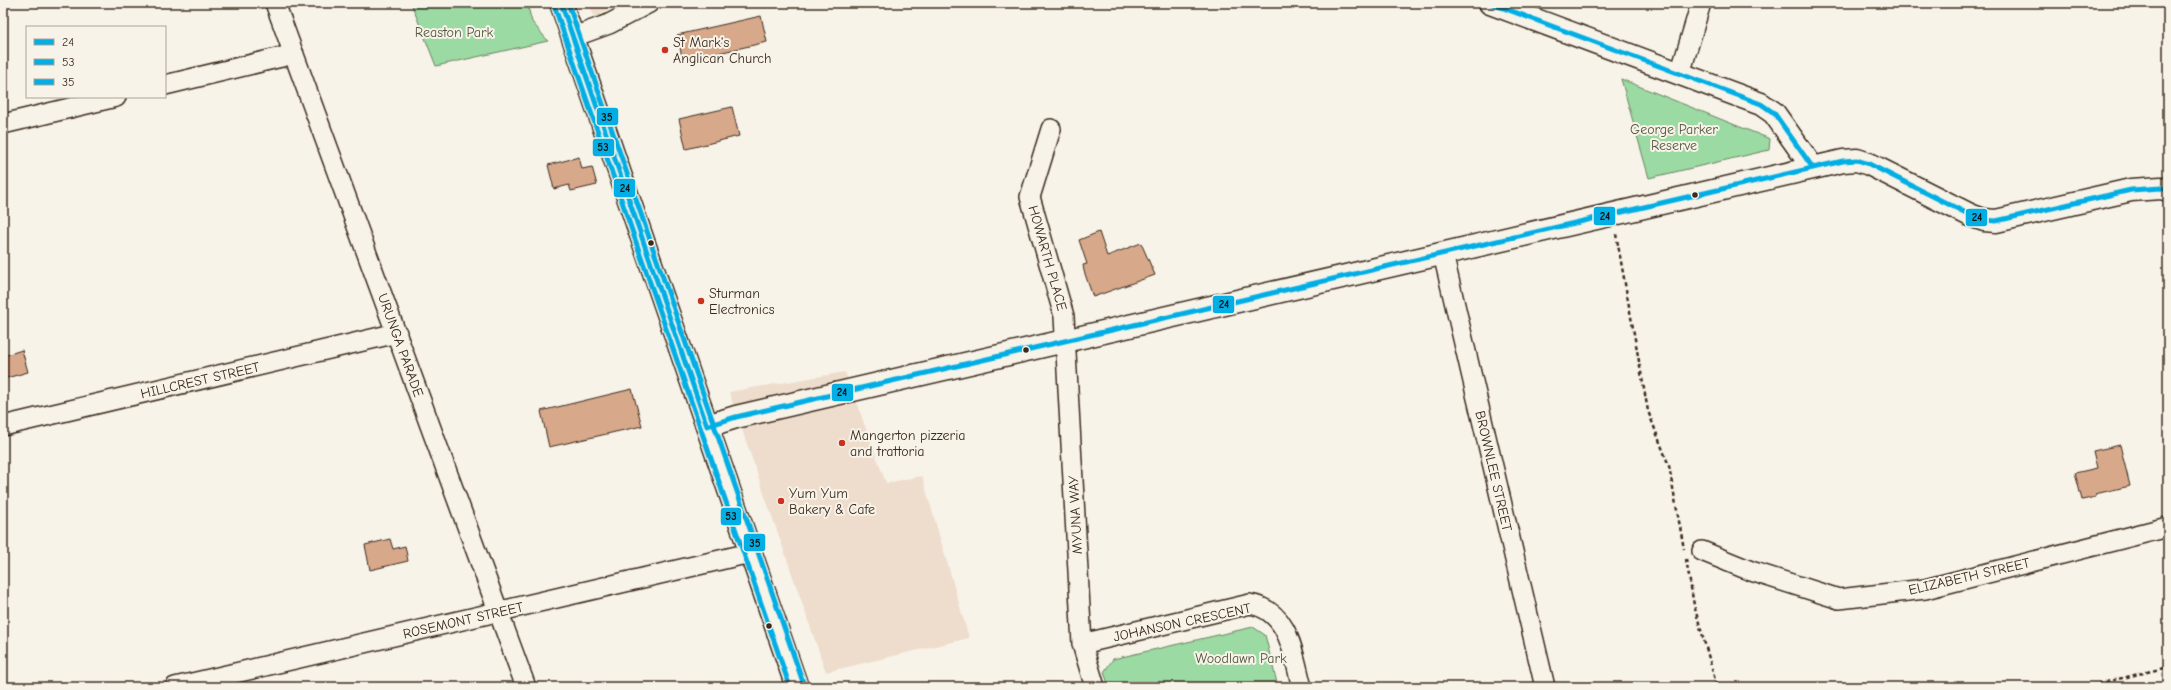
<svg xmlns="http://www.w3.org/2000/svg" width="2171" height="690" font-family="'Comic Neue',sans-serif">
<rect width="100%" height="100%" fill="#f7f3e8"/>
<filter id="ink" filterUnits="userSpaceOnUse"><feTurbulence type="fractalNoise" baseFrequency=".025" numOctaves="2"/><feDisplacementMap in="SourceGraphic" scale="8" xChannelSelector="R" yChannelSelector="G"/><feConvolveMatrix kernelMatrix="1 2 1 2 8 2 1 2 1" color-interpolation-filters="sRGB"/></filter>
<g filter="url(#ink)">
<path fill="#eedccc" d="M 589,3 L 614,3 L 595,19 Z
M 845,372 L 886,483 L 922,476 L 969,638 L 826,672 L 729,392 Z"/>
<path fill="#9bdaa3" stroke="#6b8260" d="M 411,3 L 527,3 L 532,22 L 548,41 L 436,66 Z
M 1621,79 L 1770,139 L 1769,150 L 1649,178 Z
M 1253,627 L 1265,635 L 1278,687 L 1109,687 L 1104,672 L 1113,659 Z"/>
<path fill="#d8a88a" stroke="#3b2a1e" d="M 761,16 L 767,42 L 683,61 L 677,35 Z
M 732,107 L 739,136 L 686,149 L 679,119 Z
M 579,157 L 582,169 L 592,167 L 597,185 L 571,191 L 569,185 L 554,189 L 548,165 Z
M 1099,232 L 1107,256 L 1141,243 L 1155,275 L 1093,297 L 1084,271 L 1083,265 L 1087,264 L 1079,240 Z
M 22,350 L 28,372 L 3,379 L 3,356 Z
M 632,389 L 642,426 L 549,447 L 541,411 Z
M 2120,445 L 2130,486 L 2095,494 L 2096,497 L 2082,500 L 2075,473 L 2097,468 L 2093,451 Z
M 390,539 L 393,549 L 405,546 L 408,561 L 370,570 L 365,545 Z"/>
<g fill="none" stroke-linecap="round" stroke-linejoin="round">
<g stroke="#3b2a1e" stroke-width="22">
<path id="minor" d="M 275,3 L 526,687
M 573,37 L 609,24 L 649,3
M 1680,74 L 1701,3
M 165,85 L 294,54
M 3,124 L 116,97
M 1051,129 L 1030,197 L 1064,316 L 1082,644 L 1095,687
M 1443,254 L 1545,687
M 3,426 L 397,333
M 1702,551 L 1751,571 L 1839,599 L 1925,589 L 2168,527
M 1082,644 L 1250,604 C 1290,611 1293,655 1302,687
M 175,687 L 750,553"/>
</g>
<g stroke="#3b2a1e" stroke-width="25">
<path id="tertiary" d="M 1490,3 L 1761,104 L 1774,113 L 1813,168
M 707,426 L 736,417 L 1843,161 L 1857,160 L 1869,164 L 1970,215 L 1984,220 L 1996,221 L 2131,190 L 2161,188 L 2168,190"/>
</g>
<g stroke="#3b2a1e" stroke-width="25">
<path id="primary" d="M 561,3 L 797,687"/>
</g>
<path stroke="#3b2a1e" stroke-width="2.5" stroke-dasharray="4 3" stroke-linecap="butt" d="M 1616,234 L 1648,411 L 1669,466 L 1684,549
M 1686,559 L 1694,605 L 1717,687
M 2085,687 L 2168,667"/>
<use href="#minor" stroke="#f7f3e8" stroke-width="19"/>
<use href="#tertiary" stroke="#f7f3e8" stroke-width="22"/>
<use href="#primary" stroke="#f7f3e8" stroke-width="22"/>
<g stroke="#f7f3e8" stroke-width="8">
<path id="bus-1" d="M 561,3 L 707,426 L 736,417 L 1843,161 L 1857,160 L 1869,164 L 1970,215 L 1984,220 L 1996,221 L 2131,190 L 2161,188 L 2168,190
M 1490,3 L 1761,104 L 1774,113 L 1813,168"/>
</g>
<g stroke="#f7f3e8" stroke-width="8">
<path id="bus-2" d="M 554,5 L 790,687"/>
</g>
<g stroke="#f7f3e8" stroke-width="8">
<path id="bus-3" d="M 568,3 L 804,685"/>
</g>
<use href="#bus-1" stroke="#03aee5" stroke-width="5"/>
<use href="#bus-2" stroke="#03aee5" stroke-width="5"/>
<use href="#bus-3" stroke="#03aee5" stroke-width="5"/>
</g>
</g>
<g fill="#c8321e" stroke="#f7f3e8" stroke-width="1.5">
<circle cx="665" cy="50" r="4"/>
<circle cx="701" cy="301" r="4"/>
<circle cx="842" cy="443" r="4"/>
<circle cx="781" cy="501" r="4"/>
</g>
<g fill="#3b2a1e" stroke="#f7f3e8" stroke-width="1.5">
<circle cx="1695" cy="195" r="3.5"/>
<circle cx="651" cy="243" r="3.5"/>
<circle cx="1026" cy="350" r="3.5"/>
<circle cx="769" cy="626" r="3.5"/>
</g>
<g text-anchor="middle" stroke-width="4" stroke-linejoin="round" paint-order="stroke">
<g font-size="14" fill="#53563f" stroke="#f7f3e8">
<text x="454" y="37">Reaston Park</text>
<text x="1674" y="134">George Parker<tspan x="1674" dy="16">Reserve</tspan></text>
<text x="1241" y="663">Woodlawn Park</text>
</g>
<g font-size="14" fill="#3b2a1e" stroke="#f7f3e8" text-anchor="start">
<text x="673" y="47">St Mark's<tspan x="673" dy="16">Anglican Church</tspan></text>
<text x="709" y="298">Sturman<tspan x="709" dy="16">Electronics</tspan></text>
<text x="850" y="440">Mangerton pizzeria<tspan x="850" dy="16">and trattoria</tspan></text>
<text x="789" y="498">Yum Yum<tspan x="789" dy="16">Bakery &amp; Cafe</tspan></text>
</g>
<g font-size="14" fill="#3b2a1e" stroke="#f7f3e8">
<text transform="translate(1048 258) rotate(74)" y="5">HOWARTH PLACE</text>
<text transform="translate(401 345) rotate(70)" y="5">URUNGA PARADE</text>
<text transform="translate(200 380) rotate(-13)" y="5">HILLCREST STREET</text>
<text transform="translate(1494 471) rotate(77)" y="5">BROWNLEE STREET</text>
<text transform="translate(1075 515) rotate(-93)" y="5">MYUNA WAY</text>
<text transform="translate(1969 576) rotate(-13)" y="5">ELIZABETH STREET</text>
<text transform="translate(463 620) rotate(-13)" y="5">ROSEMONT STREET</text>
<text transform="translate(1182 622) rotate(-12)" y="5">JOHANSON CRESCENT</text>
</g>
</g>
<g stroke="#f7f3e8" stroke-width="1.5">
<rect x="596" y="107" width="23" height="19" rx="4" fill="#03aee5"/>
<rect x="592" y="138" width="23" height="19" rx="4" fill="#03aee5"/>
<rect x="613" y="178" width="23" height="20" rx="4" fill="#03aee5"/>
<rect x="1593" y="206" width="23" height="20" rx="4" fill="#03aee5"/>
<rect x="1965" y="208" width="23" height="19" rx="4" fill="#03aee5"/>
<rect x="1212" y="295" width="23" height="19" rx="4" fill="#03aee5"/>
<rect x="831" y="383" width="23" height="19" rx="4" fill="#03aee5"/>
<rect x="720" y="507" width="22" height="19" rx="4" fill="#03aee5"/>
<rect x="743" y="533" width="23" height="19" rx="4" fill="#03aee5"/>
</g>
<g font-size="11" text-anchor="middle" font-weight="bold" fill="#111">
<text x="607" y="121">35</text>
<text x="603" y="151">53</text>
<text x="625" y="192">24</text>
<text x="1605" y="220">24</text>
<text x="1977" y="221">24</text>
<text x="1224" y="308">24</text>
<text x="842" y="396">24</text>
<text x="731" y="520">53</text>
<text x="755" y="547">35</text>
</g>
<rect width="2171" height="690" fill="none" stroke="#f7f3e8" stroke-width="16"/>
<rect x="8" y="8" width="2155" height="674" fill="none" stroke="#3b2a1e" stroke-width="1.5" filter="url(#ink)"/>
<rect x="26" y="26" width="140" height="72" fill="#f7f3e8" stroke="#aca397"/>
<rect x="34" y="39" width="20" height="6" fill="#03aee5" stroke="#aca397"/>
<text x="62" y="46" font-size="12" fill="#3b2a1e">24</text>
<rect x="34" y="59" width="20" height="6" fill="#03aee5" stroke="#aca397"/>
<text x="62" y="66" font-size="12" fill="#3b2a1e">53</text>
<rect x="34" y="79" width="20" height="6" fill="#03aee5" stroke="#aca397"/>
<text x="62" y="86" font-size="12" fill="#3b2a1e">35</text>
</svg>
